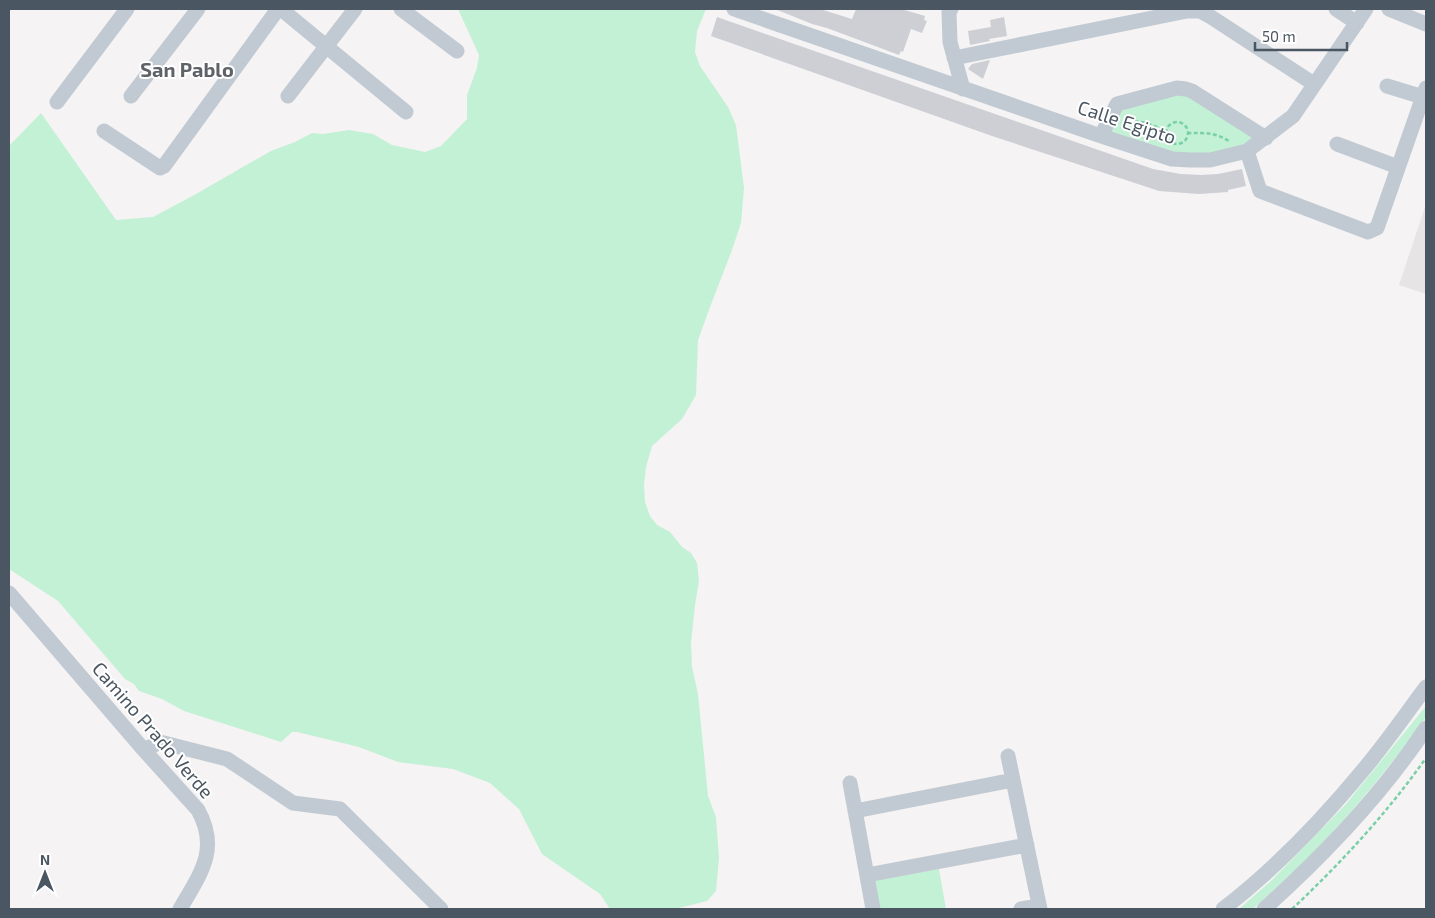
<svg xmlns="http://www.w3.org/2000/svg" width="1435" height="918" font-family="'Exo 2',sans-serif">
<rect width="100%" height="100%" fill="#f5f3f3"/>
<path fill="#e6e4e5" d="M 1426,204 L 1426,294 L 1399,285 Z"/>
<path fill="#c3f1d5" d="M 458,9 L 706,9 L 697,31 L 695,52 L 700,66 L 728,107 L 736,125 L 744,188 L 741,223 L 732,250 L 710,307 L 698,340 L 696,395 L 682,419 L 652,446 L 646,467 L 644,485 L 645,502 L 650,516 L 657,525 L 670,532 L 682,547 L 691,553 L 697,563 L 699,581 L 695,605 L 691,643 L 692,667 L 698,694 L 708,796 L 716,817 L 719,858 L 716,891 L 707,901 L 675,909 L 610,909 L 600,894 L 542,854 L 519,809 L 490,783 L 453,769 L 398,762 L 359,747 L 297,732 L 292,732 L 281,742 L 184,711 L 162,699 L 139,691 L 134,684 L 125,679 L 58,601 L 9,569 L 9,146 L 41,113 L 116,220 L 153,217 L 196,194 L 271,151 L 295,142 L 312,133 L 323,134 L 349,130 L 373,134 L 392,145 L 425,152 L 441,146 L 467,119 L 467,95 L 477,68 L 479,55 Z
M 1185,93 L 1257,139 C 1245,144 1233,150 1220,153 C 1182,161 1147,145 1111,133 L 1119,106 Z
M 1426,706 L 1426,717 C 1390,767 1351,814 1308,858 C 1291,875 1272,891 1254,908 L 1252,909 L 1239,909 L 1272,880 L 1346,804 Z
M 939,869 L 946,909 L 877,909 L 873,880 Z"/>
<path fill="#cdcfd5" d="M 775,9 L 820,9 L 852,19 L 856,9 L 901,9 L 925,16 L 924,20 L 927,21 L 922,33 L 911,29 L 903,52 L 901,51 L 899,55 L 827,28 L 812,24 Z
M 717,17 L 1153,169 L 1181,174 L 1201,175 L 1218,174 L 1242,169 L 1246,186 L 1228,190 L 1228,192 L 1199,194 L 1159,191 L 1144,186 L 992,136 L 711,36 Z
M 1004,17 L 1007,36 L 989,39 L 990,41 L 970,45 L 968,31 L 991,27 L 990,20 Z
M 990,60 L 983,79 L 968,69 L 972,64 Z"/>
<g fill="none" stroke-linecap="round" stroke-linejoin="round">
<path stroke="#7ad0a6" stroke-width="2.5" stroke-dasharray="4 2.5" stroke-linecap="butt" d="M1166 133a11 11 0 1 1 22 0a11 11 0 1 1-22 0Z
M 1122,124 C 1138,118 1151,124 1166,131
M 1187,133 C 1205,133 1214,132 1229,141
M 1292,909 C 1341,863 1387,813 1426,758"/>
<path stroke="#c1cad2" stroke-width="15" d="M 281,9 L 406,112
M 401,9 L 457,51
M 734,9 L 1101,136 L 1172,159 L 1190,160 L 1210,160 L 1247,151 L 1293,116 L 1366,9
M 951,9 L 949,12 L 950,42 L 963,89
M 1336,9 L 1357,23
M 1389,9 L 1426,24
M 954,58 L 1187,11 L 1200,11 L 1211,17 L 1314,84
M 1387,86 L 1423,97
M 131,96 L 198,9
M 288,96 L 355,9
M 57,102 L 127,9
M 104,131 L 160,168 L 164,166 L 278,9
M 1101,136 L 1117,104 L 1177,88 L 1186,89 L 1192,91 L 1266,138
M 1337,144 L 1398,167
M 1247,151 L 1260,191 L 1368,232 L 1377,228 L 1426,88
M 9,593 L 144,750 L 198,810 C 220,850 200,874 180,909
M 144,750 L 160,742 L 227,759 L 293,803 L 340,809 L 441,909
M 1008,756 L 1040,909
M 850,783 L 873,909
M 855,811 L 1013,780
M 867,875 L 1027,845
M 1021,909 L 1039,906
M 1223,909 C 1275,869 1322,820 1364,769 C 1386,743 1406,714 1426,687
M 1264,909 C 1324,855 1381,796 1426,728"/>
</g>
<g text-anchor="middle" stroke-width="4" stroke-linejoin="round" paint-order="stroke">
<g font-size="19" fill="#4a5661" stroke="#fff">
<text transform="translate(1127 122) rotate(18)" y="7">Calle Egipto</text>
<text transform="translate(153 730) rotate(49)" y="7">Camino Prado Verde</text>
</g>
<g font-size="20" font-weight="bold" fill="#5f6368" stroke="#fff">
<text x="187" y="77">San Pablo</text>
</g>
</g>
<rect width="1435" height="918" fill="none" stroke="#4a5661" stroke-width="20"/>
<g transform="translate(45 873)" stroke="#ffffff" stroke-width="4" paint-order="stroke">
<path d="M0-4L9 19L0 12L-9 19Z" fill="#4a5661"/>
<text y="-8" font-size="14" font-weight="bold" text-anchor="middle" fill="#4a5661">N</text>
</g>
<path d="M1255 42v8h92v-8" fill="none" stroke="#4a5661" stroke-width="2.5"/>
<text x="1262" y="42" font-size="15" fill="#4a5661" stroke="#ffffff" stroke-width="4" paint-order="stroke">50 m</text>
</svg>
